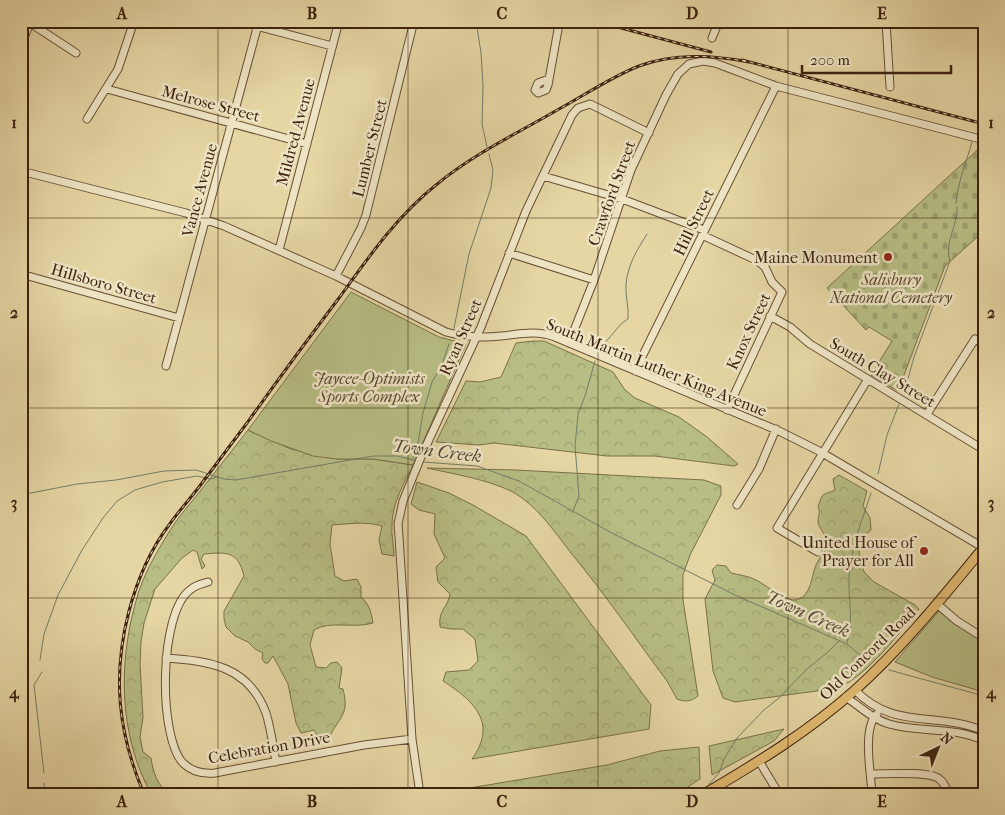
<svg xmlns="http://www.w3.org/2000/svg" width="1005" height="815" font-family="'IM FELL French Canon',serif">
<defs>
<pattern id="forest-crowns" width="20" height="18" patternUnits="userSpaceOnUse" patternTransform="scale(1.25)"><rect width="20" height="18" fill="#b7bd84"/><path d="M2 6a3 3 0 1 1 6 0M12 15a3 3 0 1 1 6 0" fill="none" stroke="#9ea271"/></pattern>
<pattern id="cemetery-stones" width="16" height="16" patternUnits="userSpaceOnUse" patternTransform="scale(1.25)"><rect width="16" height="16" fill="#b7bd84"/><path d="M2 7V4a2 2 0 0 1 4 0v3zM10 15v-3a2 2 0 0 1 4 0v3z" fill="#9ea271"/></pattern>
</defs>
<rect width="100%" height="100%" fill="#e5d6a4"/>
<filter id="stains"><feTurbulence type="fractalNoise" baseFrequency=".004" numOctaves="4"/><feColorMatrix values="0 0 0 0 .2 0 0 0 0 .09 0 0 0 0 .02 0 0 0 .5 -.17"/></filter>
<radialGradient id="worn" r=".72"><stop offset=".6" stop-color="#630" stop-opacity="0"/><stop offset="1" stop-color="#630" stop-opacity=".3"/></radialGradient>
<path fill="url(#forest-crowns)" stroke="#7a704a" d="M 533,341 L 544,341 L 613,372 L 625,390 L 635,398 L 679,417 L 707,437 L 738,464 L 734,466 L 655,456 L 607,456 L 494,443 L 479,445 L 436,442 L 466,381 L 480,382 L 501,377 L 516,343 Z
M 248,430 L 291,449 L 337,459 L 373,459 L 413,465 C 404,483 392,504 392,524 C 391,535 394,546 394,556 L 382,554 L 379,540 L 382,526 C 366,521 348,524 332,525 L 330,544 L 335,576 L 344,581 L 357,579 L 361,587 L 361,597 C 370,605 371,612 373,623 C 352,629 331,620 314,630 L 310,645 L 316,667 L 326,668 L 331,663 L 337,662 L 342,668 L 339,688 L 343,689 C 351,719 335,718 328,742 L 321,742 L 314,730 L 301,733 L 296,723 L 288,684 L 273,656 L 268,663 L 265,663 L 262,659 L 263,653 L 255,649 L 248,642 L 235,636 L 226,627 L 224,619 L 224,611 L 244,576 C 238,551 227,552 204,554 L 201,559 L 205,566 L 202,569 L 197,552 L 193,550 L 182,558 L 155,589 L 144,623 L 141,642 L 140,664 L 143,717 L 140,737 L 143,752 L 151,758 C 153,772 157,785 169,794 L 151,794 C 119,735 118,664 136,601 C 142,577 156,553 169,532 C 178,517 190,504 201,490 C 217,470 232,450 248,430 Z
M 427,468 L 515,470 L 704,480 L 721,486 L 721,495 L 690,555 L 683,575 L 683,600 L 698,696 C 690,702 686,702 677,699 L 667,681 C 635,638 605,594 571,553 C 553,530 537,505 511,491 C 485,479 454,474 427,468 Z
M 839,475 L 867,491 L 863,506 L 870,518 L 871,530 L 863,537 L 859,552 L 864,572 L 874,582 L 915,605 L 919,609 C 896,637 871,671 839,688 L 735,702 L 723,698 L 713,671 L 705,599 L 715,580 L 712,570 L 717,565 L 726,566 L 731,573 C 739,575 749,576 756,580 C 766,585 784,600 794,600 C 812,599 811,574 817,563 C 820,557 825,553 827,546 C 828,536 820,531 818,522 C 818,516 821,512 818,507 C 823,491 822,496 835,490 L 833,479 Z
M 417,482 L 449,493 L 473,505 L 526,536 L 651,705 L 649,729 L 472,759 C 498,723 474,701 443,681 L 446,672 L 469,670 L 478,661 L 475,639 L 463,629 L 451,629 L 440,627 C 438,609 448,608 450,594 L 438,582 L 436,567 L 445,558 L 434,534 L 435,514 L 419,510 L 411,504 Z
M 784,729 L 774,741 L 712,775 L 709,746 Z
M 699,747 L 700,779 L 677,794 L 434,794 L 607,765 L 660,751 Z"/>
<path fill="url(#cemetery-stones)" stroke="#7a704a" d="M 984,144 L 984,231 L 945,266 L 898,391 L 871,375 L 892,341 L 869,327 L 866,330 L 827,288 Z"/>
<path fill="#b7bd84" stroke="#7a704a" d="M 351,292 L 439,337 L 466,344 L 413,465 L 373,459 L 337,459 L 313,456 L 271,441 L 248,430 Z
M 939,611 L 984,638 L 984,692 L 932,677 L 895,662 Z"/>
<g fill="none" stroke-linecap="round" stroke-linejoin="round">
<path stroke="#737d68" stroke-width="1" d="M 476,21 L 481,53 L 483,86 L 482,124 L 487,147
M 979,106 L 982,60
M 956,203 C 958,182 966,163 972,142
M 454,328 L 469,254 L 491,188 L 493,170 L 489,154
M 597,352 L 622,323 L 628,319 C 629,307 625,295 626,284 C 628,264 637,250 647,234
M 904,393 L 914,357 L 950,261 C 944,242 958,226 957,207
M 412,460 L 417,449 L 423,413 L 432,382 L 442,365 L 449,344
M 423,462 L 477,466 L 519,481 L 610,532 L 737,596 L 847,644 L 867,661
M 878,474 L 887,435 L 899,404
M 21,495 L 77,484 L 116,480 L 164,471 L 196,470 L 224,479 L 236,480 L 373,456 L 397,456 L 417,461
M 573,511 L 579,496 L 575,446 L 578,414 L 585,396 L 595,361
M 847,643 C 854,621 848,598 849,577 C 851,548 862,520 871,493
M 40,660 L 44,634 L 58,595 L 82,550 L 103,518 L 117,501 L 135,490 L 162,482 L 197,476 L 211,479 L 217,477
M 889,670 L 984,696
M 42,672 L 34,685 L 44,773
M 44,783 L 45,794
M 709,784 L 719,773 L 724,759 L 737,738 L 764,710 L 779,698 L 807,669 L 828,652 L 839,641"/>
<g stroke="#684f35" stroke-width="9">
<path id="minor" d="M 27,21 L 76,53
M 238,21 L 332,46
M 886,21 L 890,87
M 712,38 L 719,21
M 21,45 L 30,23
M 549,79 L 538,83 L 535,90 L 538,93 L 546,90 L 548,85 L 559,24 L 549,21
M 107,89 L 307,144
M 87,119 L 118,69 L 134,21
M 21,171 L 186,213 L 224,226 L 336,276 L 446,332 C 464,337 483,338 501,336 C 520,334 536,330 555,337 L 779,431 L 819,451 L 984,548
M 543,176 L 622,199 L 704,230
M 702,235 L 758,261 L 765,267 L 772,282 L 782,292 L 727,410
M 279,250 L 339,21
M 509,253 L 594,280
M 21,274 L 179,318
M 336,276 L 361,228 L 366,215 L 414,21
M 770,316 L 790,327 L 810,344 L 984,450
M 569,343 L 594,280 L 631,170 L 666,95 L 678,74 L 689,64 L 703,61 L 715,63 L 776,86 L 984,140
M 166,366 L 259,21
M 635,371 L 776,86
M 927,414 L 975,339 L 984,344
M 737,505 L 759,469 L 776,429
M 818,552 L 777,528 L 868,379
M 208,582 C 201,584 195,585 190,590 C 159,613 158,736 183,763 C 192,772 204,774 215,773 L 364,745 L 412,739
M 937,604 L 957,621 L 984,638
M 166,658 C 209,661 249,666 266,713 C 271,729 273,746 276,762
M 855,690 C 894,731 938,711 984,731
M 846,697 C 860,707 873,719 889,724 C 920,733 955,726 984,741
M 759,761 L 779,794
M 871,774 C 886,774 926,771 938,778 C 944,782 946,787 948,794
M 420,794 L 412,739 L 399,537 L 398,524 L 403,501 L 421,457 L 481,327 L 526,211 L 572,115 L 578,108 L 590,104 L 649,133
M 872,794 C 871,774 862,728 877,714"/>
</g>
<g stroke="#3e2210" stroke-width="11">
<path id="major" d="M 704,794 C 757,763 809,731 854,691 C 902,648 943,597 984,547"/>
</g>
<use href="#minor" stroke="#eee4c4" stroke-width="7"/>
<use href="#major" stroke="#e2bb72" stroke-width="9"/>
<g stroke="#3e2210" stroke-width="3">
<path id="rail" d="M 595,21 L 711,52
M 742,60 L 984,124
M 144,794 C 118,733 112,676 129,611 C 137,581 150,550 169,525 C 178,512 189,500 199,487 C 215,466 231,444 247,423 C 277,381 308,339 339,298 C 368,258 397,216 436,185 C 473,154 518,133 559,109 C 585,95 611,77 639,66 C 675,53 712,55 749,62"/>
</g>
<use href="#rail" stroke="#eee4c4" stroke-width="1" stroke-dasharray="4" stroke-linecap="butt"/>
</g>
<path fill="none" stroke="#3e2210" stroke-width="1" stroke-opacity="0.55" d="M 218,21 L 218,794M 408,21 L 408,794M 598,21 L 598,794M 788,21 L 788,794M 21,218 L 984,218M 21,408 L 984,408M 21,598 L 984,598"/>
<g fill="#8f2418" stroke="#eee4c4" stroke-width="2">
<circle cx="888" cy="257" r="5"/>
<circle cx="924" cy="551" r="5"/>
</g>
<g text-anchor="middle" stroke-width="5" stroke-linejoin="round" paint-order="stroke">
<g font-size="16" fill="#3e2210" stroke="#eee4c4">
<text transform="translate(211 103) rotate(15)" y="6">Melrose Street</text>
<text transform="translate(295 132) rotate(-75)" y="6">Mildred Avenue</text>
<text transform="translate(369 148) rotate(-76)" y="6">Lumber Street</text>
<text transform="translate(199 190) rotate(-75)" y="6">Vance Avenue</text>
<text transform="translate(611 193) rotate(-70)" y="6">Crawford Street</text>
<text transform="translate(693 222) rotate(-64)" y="6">Hill Street</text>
<text transform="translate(104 283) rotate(16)" y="6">Hillsboro Street</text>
<text transform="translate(748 331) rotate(-65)" y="6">Knox Street</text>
<text transform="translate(460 337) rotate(-66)" y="6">Ryan Street</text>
<text transform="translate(657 367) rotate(22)" y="6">South Martin Luther King Avenue</text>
<text transform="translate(883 372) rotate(31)" y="6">South Clay Street</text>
<text transform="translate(867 653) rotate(-44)" y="6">Old Concord Road</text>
<text transform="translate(269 747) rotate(-10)" y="6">Celebration Drive</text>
</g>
<g font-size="16" fill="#3e2210" stroke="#eee4c4" text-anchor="end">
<text x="878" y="263">Maine Monument</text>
<text x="914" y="548">United House of<tspan x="914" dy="18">Prayer for All</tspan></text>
</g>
<g font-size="16" font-style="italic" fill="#5c492d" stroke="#eee4c4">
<text x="891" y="285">Salisbury<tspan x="891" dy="18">National Cemetery</tspan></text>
<text x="369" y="384">Jaycee-Optimists<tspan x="369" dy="18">Sports Complex</tspan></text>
</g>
<g font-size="18" font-style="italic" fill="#544835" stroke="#eee4c4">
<text transform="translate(437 451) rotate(7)" y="6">Town Creek</text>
<text transform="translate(808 614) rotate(24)" y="6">Town Creek</text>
</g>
</g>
<rect width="1005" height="815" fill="none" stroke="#e5d6a4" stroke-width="55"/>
<g transform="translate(938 748) rotate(43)" stroke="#eee4c4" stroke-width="4" paint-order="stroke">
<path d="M0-4L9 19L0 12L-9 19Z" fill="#3e2210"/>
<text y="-8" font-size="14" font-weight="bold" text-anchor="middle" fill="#3e2210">N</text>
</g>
<path d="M802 65v8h149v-8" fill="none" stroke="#3e2210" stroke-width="2.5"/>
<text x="810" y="65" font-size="15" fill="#3e2210" stroke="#eee4c4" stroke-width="4" paint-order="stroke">200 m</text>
<rect x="28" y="28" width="950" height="760" fill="none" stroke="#3e2210" stroke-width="2"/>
<g font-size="16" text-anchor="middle" font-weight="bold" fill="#3e2210">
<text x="122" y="19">A</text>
<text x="312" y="19">B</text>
<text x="502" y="19">C</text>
<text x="692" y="19">D</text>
<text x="882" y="19">E</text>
<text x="14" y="128">1</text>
<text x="991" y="128">1</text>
<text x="14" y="318">2</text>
<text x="991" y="318">2</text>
<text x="14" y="508">3</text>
<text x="991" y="508">3</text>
<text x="14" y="698">4</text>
<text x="991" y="698">4</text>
<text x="122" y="807">A</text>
<text x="312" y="807">B</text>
<text x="502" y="807">C</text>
<text x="692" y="807">D</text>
<text x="882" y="807">E</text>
</g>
<rect width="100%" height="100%" filter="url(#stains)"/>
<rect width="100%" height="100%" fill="url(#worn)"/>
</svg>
